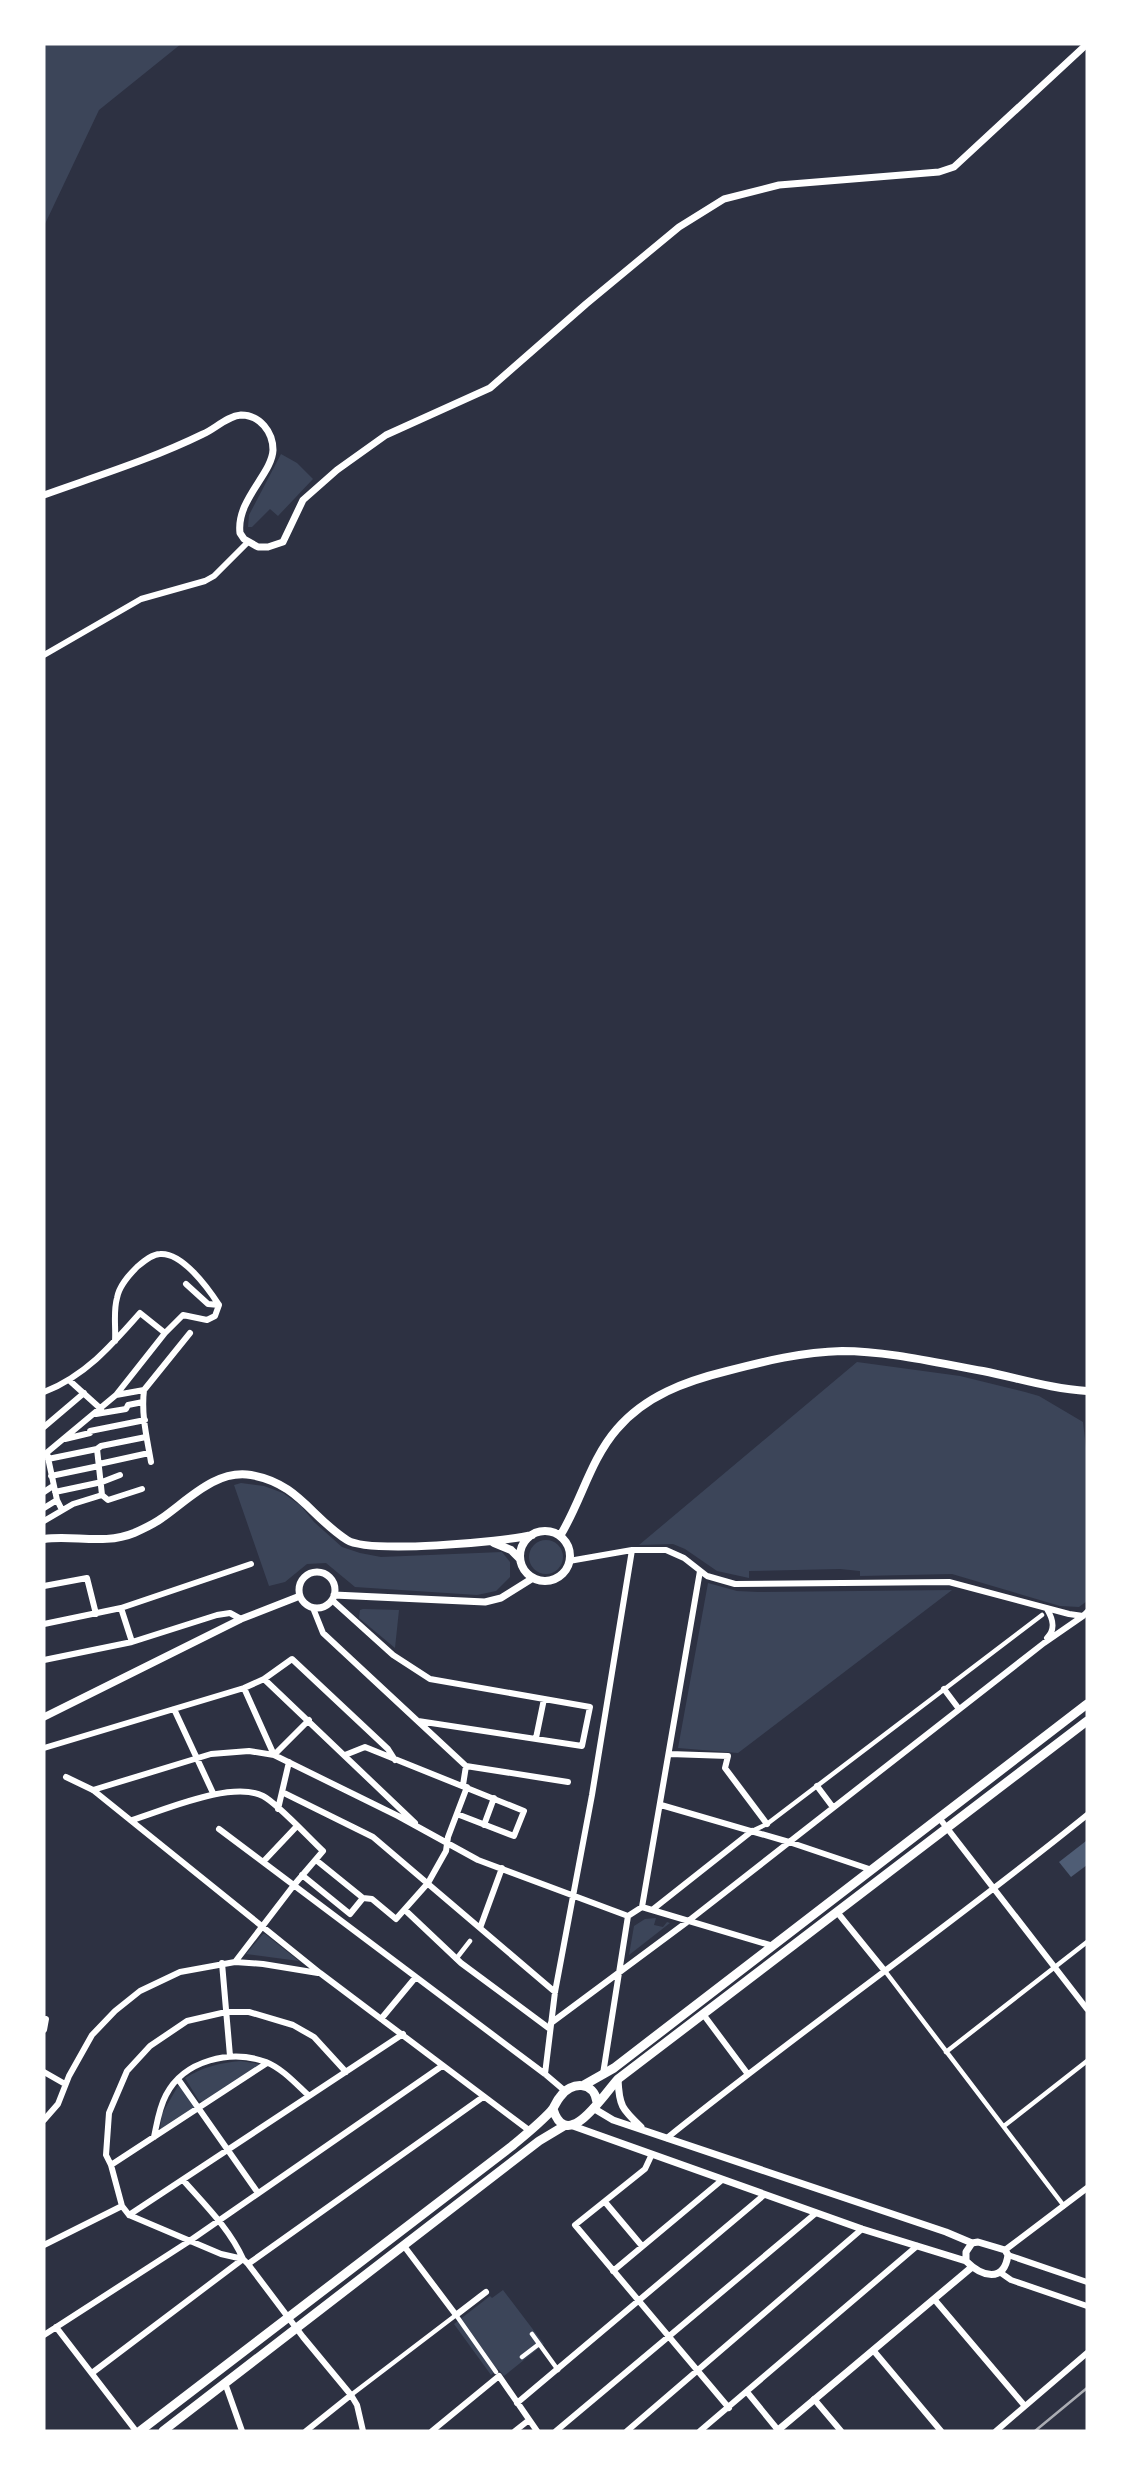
<svg xmlns="http://www.w3.org/2000/svg" width="1131" height="2475" font-family="Cabin,sans-serif">
<rect width="100%" height="100%" fill="#2d3142"/>
<path fill="#3c4559" d="M 44,44 L 181,44 L 99,110 L 44,226 Z
M 281,454 L 297,463 L 313,479 L 278,516 L 270,509 L 252,527 L 248,527 L 249,515 Z
M 857,1362 L 960,1376 L 1025,1392 L 1039,1396 L 1083,1422 L 1087,1457 L 1087,1601 L 1079,1607 L 1060,1606 L 952,1574 L 860,1576 L 860,1571 L 840,1569 L 749,1571 L 749,1578 L 717,1571 L 685,1549 L 673,1544 L 639,1545 Z
M 241,1483 L 264,1486 L 283,1493 L 301,1506 L 314,1522 L 342,1547 L 360,1553 L 381,1557 L 502,1552 L 510,1562 L 510,1577 L 496,1591 L 477,1595 L 355,1587 L 326,1563 L 307,1564 L 285,1582 L 269,1586 L 234,1485 Z
M529 1557a17 17 0 1 1 34 0a17 17 0 1 1-34 0Z
M 708,1583 L 737,1591 L 758,1592 L 952,1590 L 738,1753 L 678,1748 Z
M 363,1609 L 399,1610 L 395,1648 L 359,1618 L 360,1610 Z
M 656,1918 L 654,1925 L 663,1927 L 667,1922 L 670,1923 L 629,1955 L 634,1926 L 645,1919 Z
M 263,1934 L 265,1934 L 299,1961 L 246,1954 Z
M 241,2061 L 264,2065 L 206,2103 L 199,2101 L 185,2078 C 203,2067 219,2063 241,2061 Z
M 178,2086 L 184,2088 L 198,2108 L 160,2130 L 162,2114 Z
M 503,2290 L 544,2344 L 504,2376 L 498,2369 L 491,2375 L 454,2324 L 490,2296 L 492,2298 Z"/>
<path fill="#4f5d75" d="M 1086,1841 L 1087,1865 L 1071,1877 L 1059,1862 Z"/>
<g fill="none" stroke-linecap="round" stroke-linejoin="round">
<path stroke="#fff" stroke-width="4.5" d="M 752,1831 L 767,1824 L 1042,1615
M 456,1959 L 470,1941
M 885,1971 L 1064,2206
M 946,2052 L 1087,1942
M 1004,2126 L 1087,2061
M 532,2334 L 558,2370
M 522,2357 L 539,2344
M 351,2395 L 456,2315 L 496,2372"/>
<path stroke="#fff" stroke-width="6" d="M 44,655 L 141,599 L 205,581 L 214,576 L 248,542
M 186,1284 L 208,1304 L 219,1305
M 70,1381 L 101,1409
M 144,1390 C 141,1415 147,1438 151,1462
M 44,1392 C 85,1376 111,1346 140,1313 L 165,1333
M 116,1395 L 144,1390 L 190,1333
M 96,1414 L 126,1409 L 128,1405 L 143,1402
M 44,1427 L 84,1393
M 65,1439 L 90,1433 L 90,1431 L 145,1420
M 47,1453 L 57,1500 L 62,1510
M 44,1455 L 116,1395 L 165,1333 L 183,1315 L 207,1320 L 215,1316 L 219,1305 C 208,1288 182,1252 160,1254 C 152,1254 143,1262 137,1267 C 128,1276 119,1286 117,1298 C 113,1312 116,1327 115,1341
M 48,1459 L 97,1449
M 99,1464 L 149,1453
M 51,1476 L 99,1466
M 142,1489 L 108,1500 L 102,1495 L 97,1449 L 101,1446 L 146,1437
M 44,1492 L 53,1486
M 55,1492 L 102,1482 L 120,1475
M 44,1508 L 57,1500
M 44,1521 L 73,1504 L 102,1495
M 569,1561 L 632,1550 L 666,1550 L 684,1558 L 707,1576 L 735,1584 L 949,1582 L 1069,1614 L 1083,1616 L 1087,1612
M 44,1586 L 87,1578 L 96,1614
M 332,1600 L 393,1655 L 430,1679 L 590,1707 L 582,1746 L 418,1721
M 121,1608 L 132,1642
M 313,1608 L 323,1633 L 466,1766 L 463,1785
M 1047,1609 C 1053,1619 1056,1629 1047,1638
M 44,1624 L 121,1608 L 251,1564
M 44,1660 L 132,1642 L 217,1615 L 230,1613 L 241,1619
M 264,1679 L 415,1823
M 244,1688 L 274,1755
M 944,1689 L 959,1709
M 174,1709 L 213,1793
M 536,1738 L 544,1699
M 44,1748 L 244,1688 L 264,1679 L 292,1659 L 388,1749 L 395,1760
M 670,1754 L 728,1756 L 725,1768 L 767,1824
M 274,1755 L 309,1720
M 345,1755 L 365,1747 L 524,1811 L 514,1836 L 457,1814
M 466,1766 L 568,1782
M 66,1777 L 93,1790 L 320,1973 L 530,2131
M 817,1786 L 832,1806
M 93,1790 L 211,1754 L 249,1751 L 274,1755 L 398,1816 L 478,1860 L 628,1916
M 282,1792 L 373,1837 L 555,1992
M 661,1805 L 789,1842 L 872,1870
M 278,1809 L 289,1762
M 940,1819 L 1087,2009
M 132,1820 C 165,1810 232,1780 263,1796 C 277,1803 309,1838 323,1851 L 294,1885 L 235,1962
M 484,1825 L 494,1798
M 219,1829 L 545,2074 L 565,2091
M 263,1862 L 297,1826
M 302,1875 L 350,1914 L 363,1898 L 316,1860
M 363,1898 L 372,1899 L 396,1919 L 428,1883 L 446,1851 L 448,1837 L 467,1787
M 642,1907 L 773,1946
M 405,1910 L 461,1963 L 550,2029
M 652,1910 L 752,1831
M 837,1912 L 884,1970
M 628,1916 L 642,1907 L 700,1571
M 480,1928 L 502,1868
M 222,1963 L 230,2056
M 703,2014 L 747,2073
M 381,2019 L 415,1978
M 551,2023 L 687,1922 L 1044,1643 L 1083,1616
M 44,2030 L 46,2019
M 44,2072 L 65,2084
M 346,2072 L 314,2037 L 293,2025 L 249,2012 L 226,2012 L 187,2021 L 150,2046 L 127,2071 L 109,2113 L 106,2155 L 111,2165 L 122,2206 L 129,2215 L 221,2254 L 243,2259 L 248,2264 L 303,2337 L 351,2395 L 357,2405 L 363,2431
M 545,2074 L 555,1992 L 592,1795 L 632,1550
M 603,2074 L 628,1916
M 178,2079 L 258,2193
M 44,2120 L 58,2104 L 69,2076 L 92,2035 L 115,2011 L 140,1991 L 180,1972 L 235,1962 L 263,1964 L 318,1973
M 154,2137 C 157,2123 159,2108 166,2095 C 184,2060 231,2049 266,2062 C 283,2069 296,2084 309,2096
M 667,2138 C 805,2027 950,1926 1087,1815
M 652,2154 L 645,2169 L 575,2225 L 729,2408
M 111,2165 L 267,2063
M 605,2202 L 642,2246
M 129,2215 L 403,2034
M 44,2245 L 122,2206
M 404,2246 L 456,2315 L 486,2292
M 1005,2250 L 1087,2188
M 1008,2255 L 1087,2282
M 248,2264 L 483,2097
M 613,2271 L 722,2180
M 1001,2273 L 1011,2280 L 1087,2306
M 934,2299 L 1024,2405
M 56,2327 L 136,2431
M 44,2335 L 188,2242 L 442,2066
M 873,2350 L 941,2431
M 92,2373 L 243,2259 C 230,2229 204,2204 183,2180
M 225,2383 L 242,2431
M 747,2392 L 778,2430
M 814,2399 L 841,2431
M 517,2403 L 764,2195
M 306,2431 L 351,2395
M 432,2431 L 499,2376 L 537,2431
M 515,2431 L 529,2420
M 556,2431 L 816,2213
M 627,2431 L 862,2229
M 700,2431 L 917,2246
M 996,2431 L 1087,2353"/>
<path stroke="#fff" stroke-width="7" d="M 44,495 C 97,476 152,459 203,434 C 215,429 227,416 241,415 C 260,415 273,432 273,450 C 272,474 236,500 240,533 L 244,539 L 258,547 L 268,547 L 283,542 L 303,500 L 337,470 L 386,435 L 490,388 L 586,304 L 679,227 L 724,199 L 779,185 L 939,172 L 954,167 L 1087,44
M299 1590a18 18 0 1 1 36 0a18 18 0 1 1-36 0Z
M 334,1595 L 485,1602 L 501,1598 L 533,1578
M 44,1717 L 241,1619 L 300,1596
M 618,2079 C 619,2106 622,2109 641,2127
M 593,2108 L 613,2120 L 946,2232 L 972,2243
M 573,2126 L 862,2229 L 966,2261
M 978,2242 L 1005,2250 L 1008,2255 C 1004,2283 982,2277 966,2261 L 966,2252 L 972,2243 Z
M 777,2431 L 972,2267"/>
<path stroke="#fff" stroke-width="8" d="M520 1556a25 25 0 1 1 50 0a25 25 0 1 1-50 0Z
M 560,1536 C 581,1502 590,1460 617,1429 C 645,1396 686,1381 727,1371 C 765,1361 802,1352 842,1351 C 887,1351 938,1363 983,1371 C 1018,1378 1052,1389 1087,1391
M 44,1539 C 73,1535 105,1545 134,1533 C 143,1529 154,1524 162,1518 C 188,1500 216,1469 251,1475 C 298,1483 311,1517 347,1540 C 369,1554 503,1542 532,1535
M 494,1543 L 511,1550 L 520,1559"/>
<path stroke="#fff" stroke-width="9" d="M 584,2085 L 614,2068 L 1087,1704
M 553,2109 C 567,2154 604,2094 618,2079 L 1087,1721
M 140,2431 L 512,2146 C 525,2135 539,2124 551,2111 C 555,2107 556,2101 560,2097 C 571,2081 594,2081 597,2102
M 163,2431 L 539,2141 L 564,2126"/>
<path stroke="#abadb3" stroke-width="2.5" d="M 1035,2431 L 1087,2388"/>
</g>
<rect width="1131" height="2475" fill="none" stroke="#ffffff" stroke-width="91"/>
</svg>
